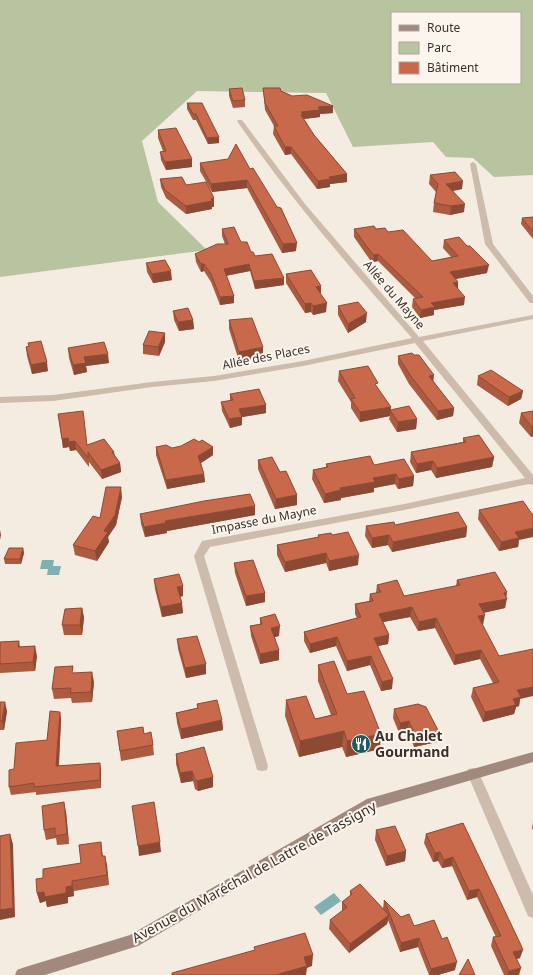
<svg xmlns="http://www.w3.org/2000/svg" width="533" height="975" font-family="'Noto Sans',sans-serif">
<rect width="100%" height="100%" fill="#f4ebe1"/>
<path fill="#b8c4a0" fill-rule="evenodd" d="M 0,0 L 533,0 L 533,175 L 494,177 L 473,158 L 446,157 L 433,142 L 353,147 L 326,93 L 197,91 L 142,141 L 158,202 L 207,250 L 0,277 ZM 392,13 L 520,13 L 520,83 L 392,83 Z"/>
<path fill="#7fb0b2" d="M 42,560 L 54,560 L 53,566 L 61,566 L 59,575 L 47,575 L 48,569 L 40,569 Z
M 334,893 L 341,901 L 321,915 L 314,907 Z"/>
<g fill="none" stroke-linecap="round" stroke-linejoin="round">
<path fill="#cdbbac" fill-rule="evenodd" d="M 238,120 L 242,120 L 305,204 L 419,337 L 533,315 L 533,319 L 423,341 L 533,475 L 533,485 L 529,484 L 404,510 L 210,547 L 204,556 L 268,766 L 267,770 L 262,771 L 257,770 L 256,766 L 194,556 L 202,541 L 404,504 L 525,478 L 415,343 L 303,366 L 214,381 L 152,387 L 53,401 L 0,403 L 0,397 L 53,395 L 152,382 L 214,376 L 303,361 L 412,338 C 350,268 290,198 237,121 Z
M 473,162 L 476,164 L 493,244 L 533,296 L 533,303 L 530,303 L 485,244 L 470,164 Z
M 473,768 L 478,769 L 479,773 L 533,895 L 533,918 L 528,916 L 467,773 L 468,769 Z"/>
<path fill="#a18a7d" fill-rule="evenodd" d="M 533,752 L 533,762 L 376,808 L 138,946 L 45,975 L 15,975 L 17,970 L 22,968 L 130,935 L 367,799 Z"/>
</g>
<path fill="#ac5a40" d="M 263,88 L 281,91 L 292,96 L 333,106 L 333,113 L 320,114 L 320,117 L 304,119 L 314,135 L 347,174 L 347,182 L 330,184 L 330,187 L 317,189 L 291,154 L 285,155 L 273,134 L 274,126 L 265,110 Z
M 229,89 L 245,100 L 245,107 L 233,108 L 229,96 Z
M 187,103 L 202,103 L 219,143 L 208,144 L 196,120 L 193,120 L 187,109 Z
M 158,130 L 192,159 L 192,167 L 166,170 L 161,160 L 160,152 L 163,151 L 158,138 Z
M 200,163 L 250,169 L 277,207 L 296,251 L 282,253 L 247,188 L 212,192 L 200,171 Z
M 430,175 L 462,189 L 453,191 L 464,212 L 450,215 L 433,212 L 434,203 L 436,192 L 429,184 Z
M 160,179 L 186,185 L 214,207 L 212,207 L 212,209 L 186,214 L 166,198 L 161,187 Z
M 533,217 L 533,239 L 521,224 L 522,218 Z
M 222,229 L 241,242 L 284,285 L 255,289 L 250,271 L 226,276 L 234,296 L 234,303 L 220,305 L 211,282 L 204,271 L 201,272 L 196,262 L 195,254 L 225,244 L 222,236 Z
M 354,229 L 376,229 L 388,232 L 432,261 L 451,257 L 443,248 L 444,240 L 487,273 L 456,279 L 458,289 L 464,305 L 434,310 L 434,315 L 420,318 L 412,307 L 413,299 L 416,299 L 378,261 L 373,262 L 370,260 L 354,237 Z
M 146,263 L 172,280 L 153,283 L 147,272 Z
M 286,274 L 321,286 L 321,295 L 326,312 L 313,315 L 311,312 L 305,313 L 286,283 Z
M 338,306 L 366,322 L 348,333 L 338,315 Z
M 173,311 L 193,320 L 194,329 L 179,331 L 174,320 Z
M 229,320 L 263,356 L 239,361 L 229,329 Z
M 165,333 L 165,342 L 159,356 L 143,354 L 143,345 Z
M 29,346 L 48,371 L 32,374 L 27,356 L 26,347 Z
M 68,348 L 109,363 L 86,366 L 87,372 L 74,375 L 69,358 Z
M 398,356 L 434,382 L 454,408 L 453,416 L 437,420 L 409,384 L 398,364 Z
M 339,371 L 377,387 L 391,410 L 417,419 L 416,429 L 397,432 L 389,419 L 390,416 L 360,422 L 351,408 L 351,402 L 338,381 Z
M 478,376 L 523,391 L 521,399 L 508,406 L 477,385 Z
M 230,394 L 266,413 L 242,417 L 242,425 L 230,428 L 222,411 L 221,402 L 230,401 Z
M 533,411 L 533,436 L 531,437 L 519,423 L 521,413 Z
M 58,414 L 87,445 L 114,452 L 115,456 L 120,463 L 121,472 L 102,479 L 89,462 L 89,467 L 76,450 L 70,451 L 69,447 L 63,448 Z
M 463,438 L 494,457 L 492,467 L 436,478 L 431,470 L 416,473 L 410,462 L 411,452 L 463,442 Z
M 156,447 L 172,448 L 213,447 L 213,455 L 201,463 L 204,474 L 205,482 L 167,489 L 156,455 Z
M 258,460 L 280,472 L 297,495 L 297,505 L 275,509 L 258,469 Z
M 326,464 L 374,465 L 414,476 L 413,486 L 398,489 L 395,484 L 374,488 L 374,492 L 341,498 L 341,500 L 324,503 L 312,479 L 313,470 L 326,467 Z
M 122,497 L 116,525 L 108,537 L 109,542 L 97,561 L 75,555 L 73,545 L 100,518 Z
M 255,506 L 255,515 L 167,531 L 167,533 L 145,537 L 141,524 L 140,514 Z
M 479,510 L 519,540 L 518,547 L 499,551 L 478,519 Z
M 395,525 L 467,527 L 466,537 L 392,552 L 388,545 L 372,548 L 365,536 L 366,526 Z
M 318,535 L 332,535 L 358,565 L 329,571 L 326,563 L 285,572 L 277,555 L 277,545 L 318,537 Z
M 23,548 L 24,553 L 21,564 L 5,564 L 4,559 Z
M 234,563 L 265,593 L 265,602 L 246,606 L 235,573 Z
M 154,579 L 183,586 L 183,596 L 180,597 L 183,613 L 162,617 L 155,589 Z
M 457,580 L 506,598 L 507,599 L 505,608 L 483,613 L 483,625 L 482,625 L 520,699 L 519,706 L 516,707 L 514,714 L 483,722 L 471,697 L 473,688 L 493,683 L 480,659 L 454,665 L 435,628 L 418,631 L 410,617 L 383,622 L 389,635 L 388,644 L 378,646 L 392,689 L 381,691 L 370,665 L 347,671 L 336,646 L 310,653 L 304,641 L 304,632 L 357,618 L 355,614 L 355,604 L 369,601 L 370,594 L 376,593 L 377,585 L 404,596 L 456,586 Z
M 82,608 L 84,618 L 82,635 L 64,635 L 62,625 Z
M 260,618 L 279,636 L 275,637 L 279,660 L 260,664 L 251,636 L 250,626 L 260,624 Z
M 177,639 L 206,674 L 186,678 L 178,649 Z
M 19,641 L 20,647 L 37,656 L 35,671 L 0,673 L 0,642 Z
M 318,665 L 347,694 L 380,749 L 346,757 L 342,747 L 299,757 L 285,716 L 286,700 L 315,719 L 331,715 L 318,681 Z
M 74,673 L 94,682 L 92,702 L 72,703 L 71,698 L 54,699 L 52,689 Z
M 0,702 L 7,711 L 4,730 L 0,730 Z
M 197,704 L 222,720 L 223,730 L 181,739 L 177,723 L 176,713 L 197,708 Z
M 394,709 L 437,742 L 414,747 L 408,731 L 399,733 L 393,718 Z
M 60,712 L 61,720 L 59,766 L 100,763 L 101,772 L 101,788 L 36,795 L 36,792 L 11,795 L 9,787 L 14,769 L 47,740 Z
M 117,731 L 153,745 L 154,755 L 121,761 Z
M 176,754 L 213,777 L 213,787 L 198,791 L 195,789 L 193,781 L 181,783 L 176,764 Z
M 66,812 L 69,844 L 57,845 L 56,838 L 46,840 L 44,830 Z
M 533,822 L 533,830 L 532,828 Z
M 463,823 L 520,958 L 517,959 L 519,975 L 504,975 L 491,946 L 493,937 L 496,937 L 477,897 L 467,900 L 452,866 L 442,868 L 438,861 L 433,862 L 424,843 L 426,834 Z
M 376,830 L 406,851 L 405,861 L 386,866 L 375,840 Z
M 102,851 L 103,856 L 105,856 L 109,885 L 74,891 L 74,896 L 68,897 L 68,903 L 47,907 L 46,901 L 40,903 L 37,893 L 43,878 L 81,863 Z
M 350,891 L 383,909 L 384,900 L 401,917 L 414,926 L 455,970 L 438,975 L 429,975 L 418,947 L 400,952 L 388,920 L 387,924 L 349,953 L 329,929 L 330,920 L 342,911 L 342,902 L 350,896 Z"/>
<path fill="#8c4a34" d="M 333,106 L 333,113 L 320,114 L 320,117 L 303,119 L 300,122 L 301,112 L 318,107 Z
M 219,137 L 219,143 L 208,144 L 207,138 Z
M 285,147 L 291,147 L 291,154 L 285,155 Z
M 192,159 L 192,167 L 166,170 L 165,162 Z
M 347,174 L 347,182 L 330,184 L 330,187 L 317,189 L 318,181 L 329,177 Z
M 247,180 L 247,188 L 212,192 L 211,184 Z
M 463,181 L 462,189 L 445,192 L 446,184 Z
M 214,198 L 214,207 L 212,207 L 212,209 L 186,214 L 186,206 Z
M 465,204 L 464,212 L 450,215 L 451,206 Z
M 297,243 L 296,251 L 282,253 L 283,244 Z
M 378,254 L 378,261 L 373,262 L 374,255 Z
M 201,264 L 204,264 L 204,271 L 201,272 Z
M 249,264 L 250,271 L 224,276 L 224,269 Z
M 489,265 L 487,273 L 449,280 L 450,272 Z
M 171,271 L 172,280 L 153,283 L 152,274 Z
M 284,278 L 284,285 L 255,289 L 254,281 Z
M 458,282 L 458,290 L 453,283 Z
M 321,286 L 321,295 L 316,287 Z
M 234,296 L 234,303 L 220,305 L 220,297 Z
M 465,297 L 464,305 L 434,310 L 434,315 L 420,318 L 421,310 L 431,303 Z
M 311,303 L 311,312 L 305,313 L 305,304 Z
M 327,303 L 326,312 L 313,315 L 313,306 Z
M 367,313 L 366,322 L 348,333 L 348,324 Z
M 193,320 L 194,329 L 179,331 L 178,322 Z
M 165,333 L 165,342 L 159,356 L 158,347 Z
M 263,347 L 263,356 L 239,361 L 239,352 Z
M 108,354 L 109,363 L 86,366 L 87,372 L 74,375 L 73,365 L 84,357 Z
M 47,362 L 48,371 L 32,374 L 31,365 Z
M 434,375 L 433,384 L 429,376 Z
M 523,391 L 521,399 L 508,406 L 509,397 Z
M 266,405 L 266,413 L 242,417 L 242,425 L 230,428 L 229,419 L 239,409 Z
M 391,407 L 390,416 L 360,422 L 360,412 Z
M 454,408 L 453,416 L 437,420 L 438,411 Z
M 417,419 L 416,429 L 397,432 L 398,422 Z
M 532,427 L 533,427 L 533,436 L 531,437 Z
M 68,438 L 69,447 L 63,448 L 62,439 Z
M 75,441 L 76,450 L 70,451 L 69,442 Z
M 213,447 L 213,455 L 198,465 L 198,456 Z
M 494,457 L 492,467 L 436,478 L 437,468 Z
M 433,461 L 431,470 L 416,473 L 417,464 Z
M 120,463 L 121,472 L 102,479 L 101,470 Z
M 204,474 L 205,482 L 167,489 L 166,480 Z
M 396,474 L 395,484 L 374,488 L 374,492 L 341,498 L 341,500 L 324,503 L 325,494 L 373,478 Z
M 414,476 L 413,486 L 398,489 L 399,479 Z
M 121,487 L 122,497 L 116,525 L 108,537 L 109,542 L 97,561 L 95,551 L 104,531 Z
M 297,495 L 297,505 L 275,509 L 276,499 Z
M 255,506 L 255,515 L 167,531 L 167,533 L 145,537 L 144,527 L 165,521 Z
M 467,527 L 466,537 L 392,552 L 393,542 Z
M 533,528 L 533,537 L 519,540 L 518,547 L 499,551 L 501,542 L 515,532 Z
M 0,530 L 1,535 L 0,540 Z
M 389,535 L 388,545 L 372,548 L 372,538 Z
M 23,548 L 24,553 L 21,564 L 20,559 Z
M 326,553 L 326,563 L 285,572 L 285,562 Z
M 359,555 L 358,565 L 329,571 L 329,561 Z
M 183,586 L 183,596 L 178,597 L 177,587 Z
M 507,592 L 505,608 L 478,614 L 479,604 L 504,593 Z
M 265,593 L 265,602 L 246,606 L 246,596 Z
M 182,603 L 183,613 L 162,617 L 161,607 Z
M 412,607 L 410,617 L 378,623 L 379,614 Z
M 82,608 L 84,618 L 82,635 L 80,625 Z
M 485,615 L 483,625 L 476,626 L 478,616 Z
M 436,618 L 435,628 L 418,631 L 419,622 Z
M 280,626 L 279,636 L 271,638 L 271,628 Z
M 389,635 L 388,644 L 373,647 L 374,638 Z
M 337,637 L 336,646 L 310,653 L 310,644 Z
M 35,646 L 37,656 L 35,671 L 33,662 Z
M 279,650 L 279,660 L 260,664 L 260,654 Z
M 481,650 L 480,659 L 454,665 L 455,655 Z
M 371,656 L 370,665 L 347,671 L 347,661 Z
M 206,664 L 206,674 L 186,678 L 185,668 Z
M 92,672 L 94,682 L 92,702 L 91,692 Z
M 393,679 L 392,689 L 381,691 L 382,682 Z
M 533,687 L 533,696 L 520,699 L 519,706 L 516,707 L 514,714 L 483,722 L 485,712 L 513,699 L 517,690 Z
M 5,702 L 7,711 L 4,730 L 2,721 Z
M 60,712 L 61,720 L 58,775 L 56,766 Z
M 222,720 L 223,730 L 181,739 L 181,729 Z
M 409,721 L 408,731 L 399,733 L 400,723 Z
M 344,731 L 342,747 L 299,757 L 300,741 Z
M 439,732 L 437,742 L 414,747 L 416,737 Z
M 381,734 L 380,749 L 346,757 L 347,741 Z
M 100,763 L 101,772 L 101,788 L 100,780 Z
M 192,771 L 193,781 L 181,783 L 180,773 Z
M 213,777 L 213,787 L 198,791 L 197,781 Z
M 64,802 L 66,812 L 69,844 L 67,834 Z
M 10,834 L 13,844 L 15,917 L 0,920 L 0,910 Z
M 160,842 L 161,852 L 139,856 L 138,846 Z
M 406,851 L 405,861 L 386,866 L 387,856 Z
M 440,852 L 438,861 L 433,862 L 435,853 Z
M 105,856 L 107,865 L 109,885 L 107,875 Z
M 453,857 L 452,866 L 442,868 L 444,860 Z
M 72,881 L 74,896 L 68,897 L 68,903 L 47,907 L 46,901 L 40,903 L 37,893 L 66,887 Z
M 479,889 L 477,897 L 467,900 L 469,891 Z
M 389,915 L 387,924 L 349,953 L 350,944 Z
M 419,938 L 418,947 L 400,952 L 401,943 Z
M 523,950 L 520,958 L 511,960 L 513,952 Z
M 313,955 L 312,966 L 307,968 L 306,975 L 276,975 L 304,957 Z
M 457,962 L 455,970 L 438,975 L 430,975 L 431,969 Z
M 521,968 L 519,975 L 507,975 L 509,971 Z"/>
<path fill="#c8694b" stroke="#8c4a34" d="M 242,88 L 245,100 L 233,101 L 229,89 Z
M 263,88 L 280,88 L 281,91 L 292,96 L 307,95 L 333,106 L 318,107 L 320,110 L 301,112 L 303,114 L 301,115 L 314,135 L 347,174 L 329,177 L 331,179 L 318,181 L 291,147 L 285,147 L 274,126 L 278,126 L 265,103 Z
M 187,103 L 202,103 L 219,137 L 207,138 L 196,114 L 193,114 Z
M 176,128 L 192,159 L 165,162 L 160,152 L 166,151 L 158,130 Z
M 236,144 L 250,169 L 253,168 L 277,207 L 281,208 L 297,243 L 283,244 L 247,180 L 211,184 L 200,163 L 228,159 Z
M 455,172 L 463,181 L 446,184 L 465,204 L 451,206 L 434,203 L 438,184 L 430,175 Z
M 182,177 L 186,185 L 206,182 L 214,198 L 211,199 L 212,201 L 186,206 L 165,190 L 160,179 Z
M 533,217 L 533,232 L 522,218 Z
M 374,226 L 376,229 L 385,228 L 388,232 L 403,230 L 432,261 L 458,256 L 444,240 L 459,237 L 467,246 L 470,246 L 489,265 L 450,272 L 458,282 L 453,283 L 465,297 L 431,303 L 435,307 L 421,310 L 413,299 L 423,297 L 378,254 L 374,255 L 371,252 L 354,229 Z
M 234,227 L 241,242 L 247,242 L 251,252 L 253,252 L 255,256 L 272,254 L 284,278 L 254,281 L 249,264 L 224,269 L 234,296 L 220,297 L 211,274 L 204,264 L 201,264 L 195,254 L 217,244 L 228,244 L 222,229 Z
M 165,260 L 171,271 L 152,274 L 146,263 Z
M 311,270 L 321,286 L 316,287 L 327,303 L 313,306 L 311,303 L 305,304 L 286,274 Z
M 358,302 L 367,313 L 348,324 L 338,306 Z
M 188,308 L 193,320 L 178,322 L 173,311 Z
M 252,318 L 263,347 L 239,352 L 229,320 Z
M 149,331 L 165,333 L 158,347 L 143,345 Z
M 41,341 L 47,362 L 31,365 L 26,347 L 29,346 L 28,343 Z
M 104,342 L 108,354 L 84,357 L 86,363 L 73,365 L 68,348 Z
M 412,353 L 414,355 L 419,355 L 434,375 L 429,376 L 454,408 L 438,411 L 410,375 L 398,356 Z
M 368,366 L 378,383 L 375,384 L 391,407 L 360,412 L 351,399 L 355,398 L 339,371 Z
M 491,370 L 523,391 L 509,397 L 478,376 Z
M 259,389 L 266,405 L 239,409 L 242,417 L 229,419 L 221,402 L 233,400 L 230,394 Z
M 409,406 L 417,419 L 398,422 L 390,410 Z
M 83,411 L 87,445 L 104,439 L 114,452 L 112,452 L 120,463 L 101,470 L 88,452 L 88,458 L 75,441 L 69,442 L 68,438 L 62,439 L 58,414 Z
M 533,411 L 533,427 L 532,427 L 521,413 Z
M 479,435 L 494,457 L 437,468 L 433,461 L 417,464 L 411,452 L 466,442 L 463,438 Z
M 194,439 L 199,442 L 202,440 L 213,447 L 198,456 L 204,474 L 166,480 L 156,447 L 166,445 L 172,448 L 181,446 Z
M 370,456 L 374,465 L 404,459 L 414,476 L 399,479 L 396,474 L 373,478 L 375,482 L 340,488 L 341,490 L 325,494 L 313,470 L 328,467 L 326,464 Z
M 272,457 L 280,472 L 286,471 L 297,495 L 276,499 L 258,460 Z
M 106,487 L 121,487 L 115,515 L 104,531 L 108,532 L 95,551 L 73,545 L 93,516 L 100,518 Z
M 250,494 L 255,506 L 165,521 L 166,523 L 144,527 L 140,514 L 204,501 Z
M 523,501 L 532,514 L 533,514 L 533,528 L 515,532 L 519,538 L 501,542 L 479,510 Z
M 458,512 L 467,527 L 393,542 L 389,535 L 372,538 L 366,526 L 394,522 L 395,525 Z
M 348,532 L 359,555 L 329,561 L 326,553 L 285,562 L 277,545 L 319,537 L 318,535 L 331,533 L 332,535 Z
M 9,548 L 23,548 L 20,559 L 4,559 Z
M 253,560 L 265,593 L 246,596 L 234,563 Z
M 495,572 L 507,592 L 504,593 L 507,599 L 479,604 L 485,615 L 478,616 L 499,656 L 533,649 L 533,687 L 517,690 L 521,697 L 513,699 L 516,705 L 485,712 L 473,688 L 499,682 L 481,650 L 455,655 L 436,618 L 419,622 L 412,607 L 379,614 L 389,635 L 374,638 L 393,679 L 382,682 L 371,656 L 347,661 L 337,637 L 310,644 L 304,632 L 361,617 L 355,604 L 373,601 L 370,594 L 381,592 L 377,585 L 397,580 L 404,596 L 460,585 L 457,580 Z
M 179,574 L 183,586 L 177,587 L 182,603 L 161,607 L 154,579 Z
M 82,608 L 80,625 L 62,625 L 65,609 Z
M 275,614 L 280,626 L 271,628 L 279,650 L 260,654 L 250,626 L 262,624 L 260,618 Z
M 197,636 L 206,664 L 185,668 L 177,639 Z
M 19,641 L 18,647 L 35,646 L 33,662 L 0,664 L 0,642 Z
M 334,661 L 347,694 L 364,691 L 381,734 L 347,741 L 344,731 L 300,741 L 286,700 L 306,696 L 315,719 L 337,714 L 318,665 Z
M 73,666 L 72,673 L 92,672 L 91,692 L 70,693 L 71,688 L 52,689 L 55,667 Z
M 217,700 L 222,720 L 181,729 L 176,713 L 198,708 L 197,704 Z
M 0,702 L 5,702 L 2,721 L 0,721 Z
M 418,704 L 426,707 L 439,732 L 416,737 L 409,721 L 400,723 L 394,709 Z
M 50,711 L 60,712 L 56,766 L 100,763 L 100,780 L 34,787 L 34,783 L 9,787 L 9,770 L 14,769 L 16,743 L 47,740 Z
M 143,727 L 144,734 L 151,732 L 153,745 L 120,751 L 117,731 Z
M 204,747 L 213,777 L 197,781 L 195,779 L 192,771 L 180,773 L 176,754 Z
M 64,802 L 67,834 L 55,836 L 55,828 L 44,830 L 42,806 Z
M 154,802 L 160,842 L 138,846 L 132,806 Z
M 463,823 L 520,943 L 523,950 L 513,952 L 521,968 L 509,971 L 493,937 L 501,936 L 479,889 L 469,891 L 453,857 L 444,860 L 440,852 L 435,853 L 426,834 Z
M 395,826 L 406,851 L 387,856 L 376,830 Z
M 10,834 L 13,908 L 0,910 L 0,836 Z
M 101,842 L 102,856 L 105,856 L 107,875 L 72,881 L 72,886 L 66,887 L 66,893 L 45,897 L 44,892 L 37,893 L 36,879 L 43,878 L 43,869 L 81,863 L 79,845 Z
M 360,884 L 389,915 L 350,944 L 330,920 L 347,907 L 342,902 L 352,894 L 350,891 Z
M 384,900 L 401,917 L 409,914 L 414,926 L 434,920 L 442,939 L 447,937 L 457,962 L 431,969 L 419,938 L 401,943 Z
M 305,933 L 313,955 L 304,957 L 307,966 L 276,975 L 172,975 L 172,973 L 255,950 L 254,947 Z
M 468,959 L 475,975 L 459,975 Z"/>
<defs>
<g id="restaurant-disc" transform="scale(1)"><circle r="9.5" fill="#1f5a5e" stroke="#fbf5ee"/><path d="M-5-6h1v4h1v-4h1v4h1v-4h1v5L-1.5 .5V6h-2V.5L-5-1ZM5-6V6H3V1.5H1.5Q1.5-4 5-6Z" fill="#fff"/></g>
</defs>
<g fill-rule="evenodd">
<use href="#restaurant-disc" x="361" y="744"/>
</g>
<g text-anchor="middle" stroke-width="4" stroke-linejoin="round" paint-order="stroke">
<g font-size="12" fill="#3b302b" stroke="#fbf5ee">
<text transform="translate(394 295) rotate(49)" y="4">Allée du Mayne</text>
<text transform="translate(266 357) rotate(-11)" y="4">Allée des Places</text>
<text transform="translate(264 520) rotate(-11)" y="4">Impasse du Mayne</text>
</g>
<g font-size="14" font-weight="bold" fill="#3b302b" stroke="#fbf5ee" text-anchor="start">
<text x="375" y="741">Au Chalet<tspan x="375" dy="16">Gourmand</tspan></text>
</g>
<g font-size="14" fill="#3b302b" stroke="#fbf5ee">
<text transform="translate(254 872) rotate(-29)" y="5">Avenue du Maréchal de Lattre de Tassigny</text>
</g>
</g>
<rect x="391" y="12" width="130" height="72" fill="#fbf5ee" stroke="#aea6a0"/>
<rect x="399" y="25" width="20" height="6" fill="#a18a7d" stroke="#aea6a0"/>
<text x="427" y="32" font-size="12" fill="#3b302b">Route</text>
<rect x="399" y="42" width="20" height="12" fill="#b8c4a0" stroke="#aea6a0"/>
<text x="427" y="52" font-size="12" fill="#3b302b">Parc</text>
<rect x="399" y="62" width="20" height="12" fill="#c8694b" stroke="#aea6a0"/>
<text x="427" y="72" font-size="12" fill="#3b302b">Bâtiment</text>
</svg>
